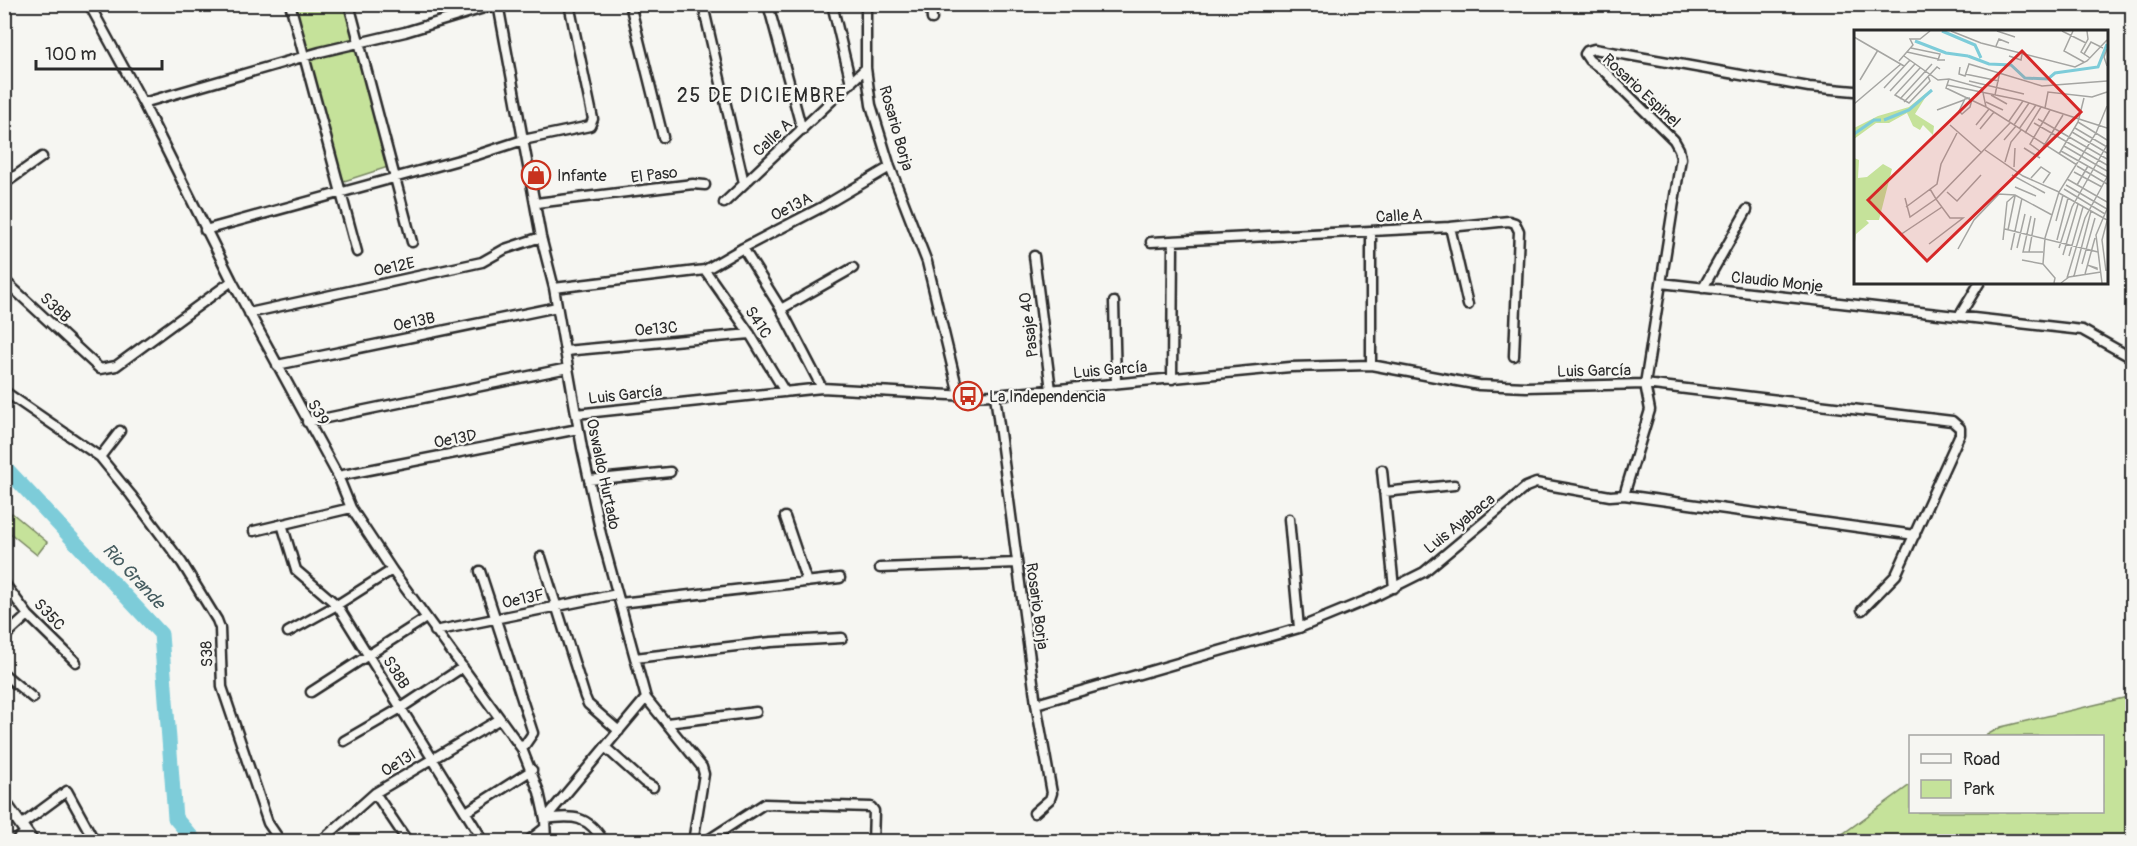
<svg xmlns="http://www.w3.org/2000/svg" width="2137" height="846" font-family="Pangolin,sans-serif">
<rect width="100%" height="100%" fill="#f6f6f2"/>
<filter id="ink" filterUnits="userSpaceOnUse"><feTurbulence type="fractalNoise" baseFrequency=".0167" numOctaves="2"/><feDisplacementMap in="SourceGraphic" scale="12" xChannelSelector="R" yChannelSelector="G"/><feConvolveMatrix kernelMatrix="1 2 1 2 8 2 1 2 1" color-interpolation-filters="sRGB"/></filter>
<g filter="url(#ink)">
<path fill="#c5e29a" stroke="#788662" stroke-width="1.5" d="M 294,5 L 345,5 L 355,40 L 307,51 Z
M 357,47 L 388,167 L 341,182 L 309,58 Z
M 12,513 L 47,542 L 37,555 L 5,529 L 5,523 Z
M 2132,696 L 2132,841 L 1833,841 L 1910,785 L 1910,812 L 2102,812 L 2102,736 L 1985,736 L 2001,727 Z"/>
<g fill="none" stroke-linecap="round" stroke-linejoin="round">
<path stroke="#7dccd9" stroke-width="15" d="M 4,466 L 161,634 L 175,818 L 196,842"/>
<g stroke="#2b2b2b" stroke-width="13">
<path id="minor" d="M 89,4 L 143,103 L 232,281 L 338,476 L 351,508 L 392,570 L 522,749 L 539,792 L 545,819 C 573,815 588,815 604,842
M 290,4 L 357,252
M 349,4 L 412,242
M 498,4 L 541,237 L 554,288 L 582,448 L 601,534 L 646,698 L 545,819 L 546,842
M 630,4 L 663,137
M 832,4 L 851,83
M 866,4 L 866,68 L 871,105 L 890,167 L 927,262 L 959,395
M 931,4 L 932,19
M 769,8 L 802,130
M 705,14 L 744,183
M 1855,91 L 1809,87 L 1594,49 L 1587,51 L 1585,54 L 1589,60 L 1604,71 L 1674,140 L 1679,149 L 1681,158 L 1645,384 L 1952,421 L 1960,428 L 1960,434 L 1896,575 L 1862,610
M 143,103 L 320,52 L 405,32 L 497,4
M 4,184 L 42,157
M 536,203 L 693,184 L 705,185
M 724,203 L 866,68
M 1450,227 L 1468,305
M 205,230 L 477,155 L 523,140 L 590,126 L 593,119 L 569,4
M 1151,242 L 1450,227 L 1509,221 L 1515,223 L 1519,231 L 1514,356
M 743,248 L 781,309 L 822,388
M 1034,256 L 1051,390
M 705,270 L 750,334 L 785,392
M 4,280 L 100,369 L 116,366 L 232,281
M 1661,283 L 2082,330 L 2132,358
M 554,288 L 705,270 L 743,248 L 822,207 L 890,167
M 1703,288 L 1747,210
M 1114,302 L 1116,384
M 781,309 L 853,268
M 249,313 L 482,262 L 505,249 L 541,237
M 1960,315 L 1980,282
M 565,351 L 750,334
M 277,365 L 557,307
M 1371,365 L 1371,231
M 1172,379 L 1173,242
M 4,391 L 100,457 L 131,495 L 182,563 L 217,620 L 220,628 L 222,687 L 268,823 L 281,842
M 995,395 L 1036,704 L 1052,793 L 1050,799 L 1034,813
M 576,414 L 822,388 L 968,396 L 995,395 L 1290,367 L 1371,365 L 1479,385 L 1526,387 L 1645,384 L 1650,410 L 1624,495
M 307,422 L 568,368
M 100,457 L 120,431
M 1382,470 L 1394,588
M 338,476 L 578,429
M 589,480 L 670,472
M 1384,492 L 1454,485
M 785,517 L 807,582
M 1289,519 L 1299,628
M 282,524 L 296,570 L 337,605 L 484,842
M 254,531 L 351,508
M 541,557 L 585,697 L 588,704 L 619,731
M 880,568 L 1017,563
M 480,571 L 533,733 L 522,749
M 4,583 L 28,615 L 76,662
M 620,603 L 840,578
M 435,631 L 617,594
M 288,632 L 337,605 L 392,570
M 4,637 L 28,615
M 635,658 L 771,642 L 842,638
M 4,674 L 33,698
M 311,692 L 426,618
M 646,698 L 702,767 L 704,774 L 693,842
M 1036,704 L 1299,628 L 1372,598 L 1424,572 L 1526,487 L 1536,483 L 1610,496 L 1624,495 L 1915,535
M 667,723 L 756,712
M 344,741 L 401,708 L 463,667
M 605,747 L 644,782 L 653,787
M 375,793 L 408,842
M 466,812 L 532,770
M 21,825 L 67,791 L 95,842
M 14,842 L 26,832
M 320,842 L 375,793 L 500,719
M 527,842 L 545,828
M 705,842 L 764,804 L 871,807 L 874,811 L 873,842"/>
</g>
<g stroke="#2b2b2b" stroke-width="15">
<path id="tertiary" d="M 4,801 L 33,842"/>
</g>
<use href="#minor" stroke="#f6f6f2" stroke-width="8"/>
<use href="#tertiary" stroke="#f6f6f2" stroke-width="10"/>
</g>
</g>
<defs>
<g id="shop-ring" transform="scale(1.5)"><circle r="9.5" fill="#f6f6f2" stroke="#c8321e" stroke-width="1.5"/><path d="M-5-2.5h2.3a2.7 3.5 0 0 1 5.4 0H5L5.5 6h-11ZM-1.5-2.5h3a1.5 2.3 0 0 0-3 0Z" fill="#c8321e"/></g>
<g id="bus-ring" transform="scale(1.5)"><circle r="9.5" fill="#f6f6f2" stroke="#c8321e" stroke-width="1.5"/><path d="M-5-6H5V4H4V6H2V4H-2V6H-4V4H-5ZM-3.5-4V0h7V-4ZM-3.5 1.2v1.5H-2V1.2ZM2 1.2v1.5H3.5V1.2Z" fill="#c8321e"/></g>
</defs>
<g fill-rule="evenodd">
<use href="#shop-ring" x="536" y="175"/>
<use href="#bus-ring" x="968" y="396"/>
</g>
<g text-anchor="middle" stroke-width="4.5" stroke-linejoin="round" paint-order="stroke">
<g font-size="16" fill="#2b2b2b" stroke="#f6f6f2">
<text transform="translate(1642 90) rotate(43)" y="6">Rosario Espinel</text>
<text transform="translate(897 128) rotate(74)" y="6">Rosario Borja</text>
<text transform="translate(772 137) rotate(-43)" y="6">Calle A</text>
<text transform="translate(654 174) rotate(-7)" y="6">El Paso</text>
<text transform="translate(791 206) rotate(-27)" y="6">Oe13A</text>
<text transform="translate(1399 215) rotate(-3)" y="6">Calle A</text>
<text transform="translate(394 266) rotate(-12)" y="6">Oe12E</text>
<text transform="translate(1777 281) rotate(6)" y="6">Claudio Monje</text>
<text transform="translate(56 307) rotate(43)" y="6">S38B</text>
<text transform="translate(414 321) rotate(-12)" y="6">Oe13B</text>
<text transform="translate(759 322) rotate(57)" y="6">S41C</text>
<text transform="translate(1028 325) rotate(-97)" y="6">Pasaje 40</text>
<text transform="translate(656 328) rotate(-5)" y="6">Oe13C</text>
<text transform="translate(1110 369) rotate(-5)" y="6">Luis García</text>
<text transform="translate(1594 370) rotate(-1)" y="6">Luis García</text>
<text transform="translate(625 394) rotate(-6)" y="6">Luis García</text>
<text transform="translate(319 412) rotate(61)" y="6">S39</text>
<text transform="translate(455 438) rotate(-11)" y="6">Oe13D</text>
<text transform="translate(604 474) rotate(78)" y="6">Oswaldo Hurtado</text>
<text transform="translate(1459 523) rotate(-39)" y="6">Luis Ayabaca</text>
<text transform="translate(523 598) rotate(-12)" y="6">Oe13F</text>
<text transform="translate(1038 606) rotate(82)" y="6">Rosario Borja</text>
<text transform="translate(50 614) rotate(47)" y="6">S35C</text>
<text transform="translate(206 654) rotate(-92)" y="6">S38</text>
<text transform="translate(397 672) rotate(58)" y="6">S38B</text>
<text transform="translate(398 762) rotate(-32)" y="6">Oe13I</text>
</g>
<g font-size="16" fill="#2b2b2b" stroke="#f6f6f2" text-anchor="start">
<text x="557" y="181">Infante</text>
<text x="989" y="402">La Independencia</text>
</g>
<g font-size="18" font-style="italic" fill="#445b5f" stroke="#f6f6f2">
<text transform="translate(134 576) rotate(47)" y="6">Rio Grande</text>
</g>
<g font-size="20" letter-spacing="1.5" fill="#2b2b2b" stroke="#f6f6f2">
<text x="762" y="102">25 DE DICIEMBRE</text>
</g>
</g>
<g transform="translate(1854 30)">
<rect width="254" height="254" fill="#f6f6f2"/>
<path d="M 76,60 L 61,84 L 80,96 L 79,105 L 69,95 L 66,100 L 59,96 L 53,83 L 35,93 L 22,93 L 0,109 L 0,98 L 24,86 L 55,77 ZM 0,128 L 5,130 L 4,148 L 13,147 L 29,134 L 38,139 L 25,190 L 12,190 L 15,193 L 2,204 L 0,220 Z" fill="#c5e29a"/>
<path fill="none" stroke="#7dccd9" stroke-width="3" d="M 88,1 L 121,15 L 127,28M 61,11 L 92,23 L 114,26M 114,26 L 135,34 L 157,35 L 171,48 L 194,49 L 201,43 L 244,37 L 253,14M 30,90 L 55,80 L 78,60M 0,104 L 20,90 L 27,90"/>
<path fill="none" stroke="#a5a5a2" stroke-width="1.5" d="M 97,1 L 127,13 L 221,37 L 233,31 L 253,10M 143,1 L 161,7M 208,1 L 232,13M 219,1 L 210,21 L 230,32M 233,1 L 234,9 L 227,22 L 236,28M 0,7 L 50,36M 142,16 L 145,9 L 155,13M 57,18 L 86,24 L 84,30 L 91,30M 253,19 L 250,27 L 253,36M 53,22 L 84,29M 230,24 L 237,12 L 249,18M 50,26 L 84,50 L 95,49 L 128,58 L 132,77 L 223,135M 155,26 L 167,30 L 168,24M 45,31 L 59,15 L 56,9 L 66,9 L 76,1M 106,37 L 105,44 L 111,46 L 115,34 L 188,56 L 253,51M 66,38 L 41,65 L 55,73 L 76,51 L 74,46M 111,44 L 145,51M 95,49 L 92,58 L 132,77M 6,50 L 24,20M 115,51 L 170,64M 93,55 L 166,70 L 253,98M 30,58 L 56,30M 36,61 L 61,34M 137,65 L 153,74M 141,65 L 146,41M 116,68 L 111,69 L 105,81 L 108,84 L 116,77 L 118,69M 46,69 L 78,34M 50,72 L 83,37 L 86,39M 132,72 L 149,80M 0,74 L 47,34M 191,78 L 194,62 L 238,67 L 253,62M 83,80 L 110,70M 184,89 L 253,129M 155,91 L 169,71M 224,92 L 253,110M 180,93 L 253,135M 96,95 L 128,123M 122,95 L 135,79M 160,95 L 175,73M 221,98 L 253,117M 126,99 L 140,82M 165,99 L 182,75M 218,102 L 253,123M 171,103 L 187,77M 150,110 L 162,96M 210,116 L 253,141M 170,118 L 186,128M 131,120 L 169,146 L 205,162M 207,121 L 253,147M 187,122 L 176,114 L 196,80M 205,124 L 224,92 L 230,68M 183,127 L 209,85M 151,132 L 157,112 L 167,100M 223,136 L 253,154M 160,137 L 161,118M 220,142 L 248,157M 158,145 L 191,163M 177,148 L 187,137 L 196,143 L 189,153M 213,149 L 253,172M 212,155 L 253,179M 223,155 L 234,136M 161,157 L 182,166M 76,159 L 82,169 L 157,92M 210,159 L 251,184M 93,162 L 103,171 L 127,145M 205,163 L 253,190M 51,168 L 56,187 L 82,169 L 96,188 L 109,188 L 75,214M 52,177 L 83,154 L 87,134 L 103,103M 177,186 L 169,222 L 189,222M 202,191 L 209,165M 151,199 L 244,222M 154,200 L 161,166M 46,205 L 88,177M 149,210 L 153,172 L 161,165M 203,210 L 214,168M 163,218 L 171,184M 205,218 L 218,177 L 253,115M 104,219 L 120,190 L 145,164 L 161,165 L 198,185M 157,220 L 168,168M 175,222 L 181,188M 209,225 L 224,174M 215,226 L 229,177M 168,230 L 189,234M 228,234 L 241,188M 233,235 L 243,238 L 243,239 L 236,236M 252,241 L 248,210 L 253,191M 231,244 L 241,208M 220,246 L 237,181M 213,248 L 231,188 L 253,147M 200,253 L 201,248 L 189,234 L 191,208 L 205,162 L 242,103 L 253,76M 207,253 L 215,247 L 247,242M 248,253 L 242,205 L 253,179"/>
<path fill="#d62828" fill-opacity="0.15" stroke="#d62828" stroke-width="3" d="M 168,21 L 227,82 L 73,231 L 14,170 Z"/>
<rect width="254" height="254" fill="none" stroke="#2b2b2b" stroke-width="3"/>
</g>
<rect width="2137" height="846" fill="none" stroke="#f6f6f2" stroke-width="24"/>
<rect x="12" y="12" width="2113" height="822" fill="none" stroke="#2b2b2b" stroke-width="2" filter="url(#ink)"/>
<rect x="1909" y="735" width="195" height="78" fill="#f6f6f2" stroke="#a5a5a2" stroke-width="1.5"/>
<rect x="1921" y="754" width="30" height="9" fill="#f6f6f2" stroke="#a5a5a2" stroke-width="1.5"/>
<text x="1963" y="765" font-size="18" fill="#2b2b2b">Road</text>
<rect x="1921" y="780" width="30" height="18" fill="#c5e29a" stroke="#a5a5a2" stroke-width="1.5"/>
<text x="1963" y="795" font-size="18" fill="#2b2b2b">Park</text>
<path d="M36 60v9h126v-9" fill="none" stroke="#2b2b2b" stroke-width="3"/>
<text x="45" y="60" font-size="18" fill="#2b2b2b" stroke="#f6f6f2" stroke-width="4.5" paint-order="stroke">100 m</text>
</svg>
